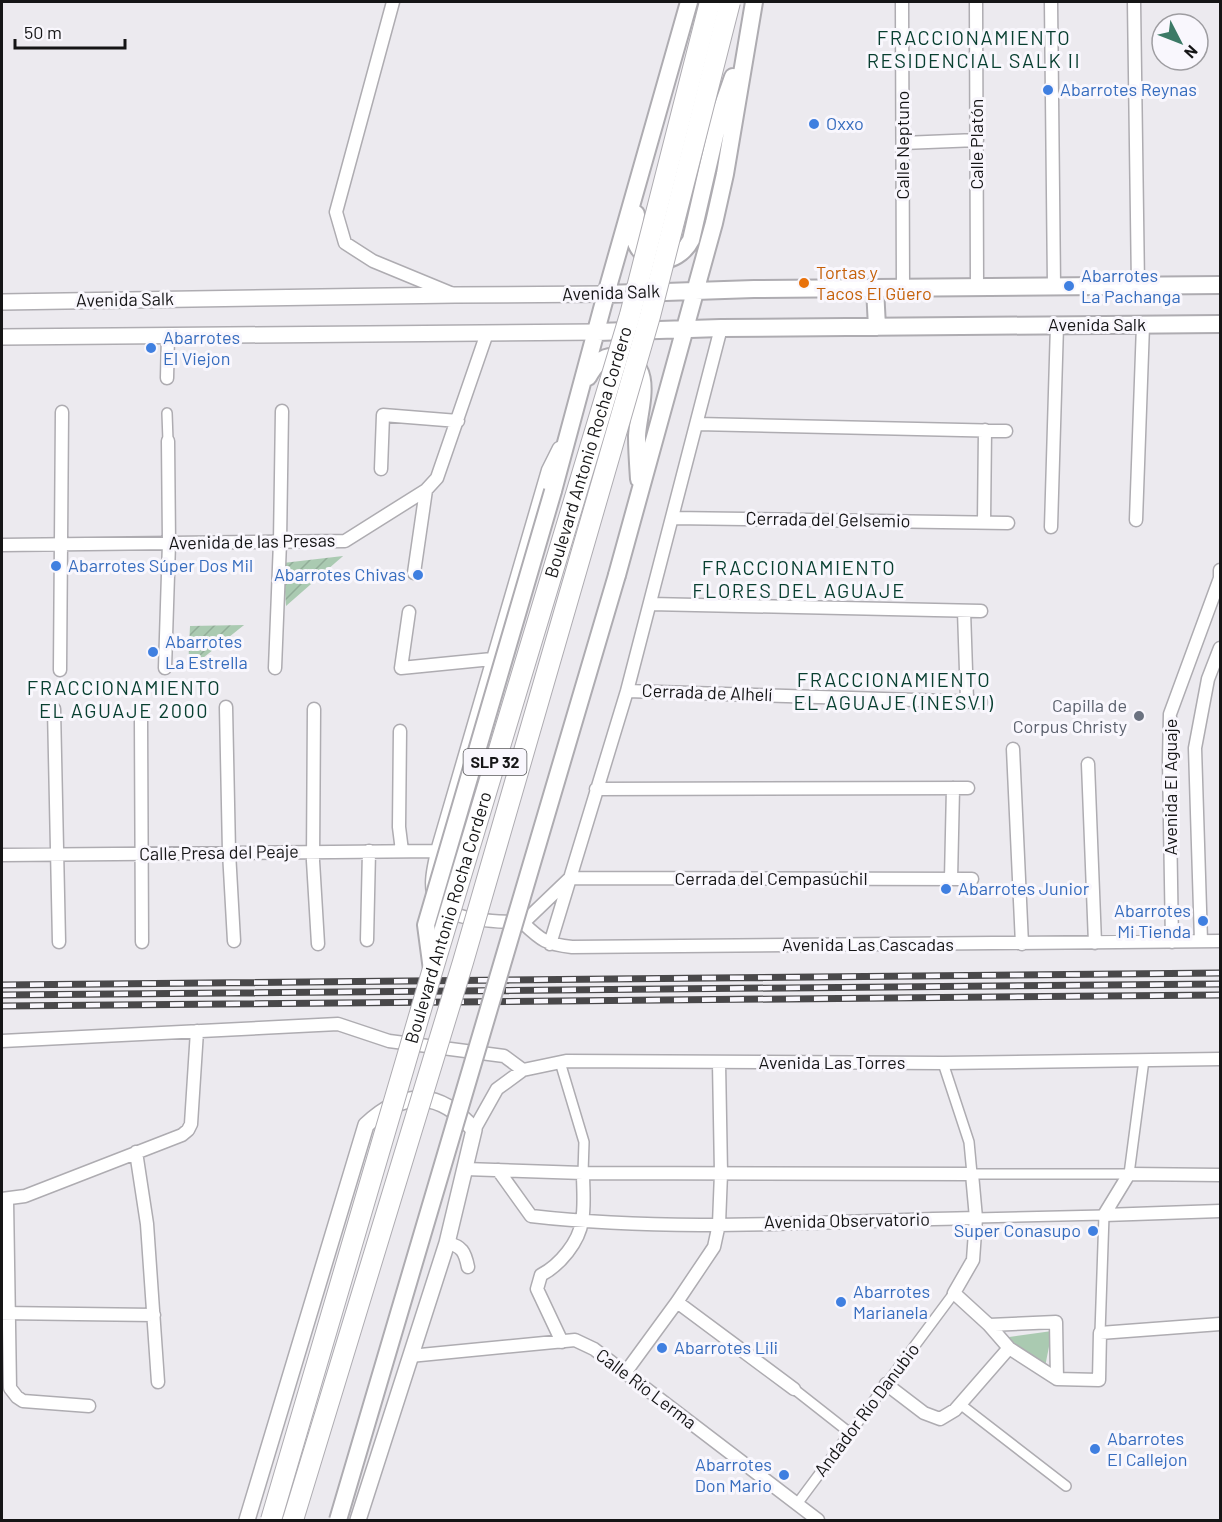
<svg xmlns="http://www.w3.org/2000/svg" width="1222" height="1522" font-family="Barlow,sans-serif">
<defs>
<pattern id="garden-furrows" width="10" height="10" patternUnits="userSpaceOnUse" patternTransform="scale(1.5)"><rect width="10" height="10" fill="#aacab1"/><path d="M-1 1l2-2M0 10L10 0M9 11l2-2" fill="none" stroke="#91ad98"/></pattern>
</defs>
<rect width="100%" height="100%" fill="#eceaef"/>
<path fill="#aacab1" d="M 1052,1331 L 1045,1367 L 1002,1338 Z"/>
<path fill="url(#garden-furrows)" d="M 343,556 L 286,606 L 283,563 Z
M 244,625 L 188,670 L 190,626 Z"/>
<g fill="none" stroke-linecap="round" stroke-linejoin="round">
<g stroke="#aeacb1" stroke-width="12">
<path id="pedestrian" d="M 167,413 L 168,441
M 560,1062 L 584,1142 L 583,1173
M 943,1063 L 969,1142 L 972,1174 L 1129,1174 L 1144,1060
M 976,1218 L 1104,1215 L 1100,1333
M 794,1389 L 850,1433
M 960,1404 L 1066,1486
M 797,1504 L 954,1293"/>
</g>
<g stroke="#aeacb1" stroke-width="15">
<path id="minor" d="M 393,2 L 336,212 L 345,243 L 373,261 L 453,294
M 902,2 L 903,288
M 976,2 L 977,287
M 1051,2 L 1054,286
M 1134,2 L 1138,286
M 903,143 L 977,140
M 167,378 L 168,335
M 697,424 L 1006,431
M 559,448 L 548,470 L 437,851 C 435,863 430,880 433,892 C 441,924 496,920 523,923 L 570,878 L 972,879
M 381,469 L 383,415 L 458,421
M 672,518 L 1008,523
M 1136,520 L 1143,325
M 984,522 L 985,430
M 1051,527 L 1057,325
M 2,545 L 345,541 L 426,490 L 437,478 L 487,333
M 414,573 L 426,490
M 650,604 L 981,611
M 964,611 L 967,701
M 409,612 L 401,668 L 492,659
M 165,668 L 169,543 L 168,441
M 275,668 L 280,542 L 282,411
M 60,670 L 62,412
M 627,691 L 981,702
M 226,707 L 229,852 L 234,941
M 54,709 L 59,942
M 314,709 L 313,861 L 318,944
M 141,720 L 142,942
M 400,731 L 399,827 L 402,851
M 1013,749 L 1022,944
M 1088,764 L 1095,943
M 596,789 L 968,788
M 2,855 L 437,851
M 951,879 L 953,788
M 523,923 C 542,941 546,944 572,947 L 1220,941
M 367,940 L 369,851
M 1201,941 L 1195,748 L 1208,679 L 1220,648
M 1172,942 L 1169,761 L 1170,714 L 1220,578 L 1220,570
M 550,944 L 627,691 L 721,328
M 2,1041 L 338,1024 L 389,1041 L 504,1056 L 523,1070
M 474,1130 L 497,1089 L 523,1070 L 566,1061 L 943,1063 L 1220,1059
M 136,1152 L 147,1224 L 158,1382
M 465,1169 L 583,1173 L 972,1174 L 976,1218 L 973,1260 L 954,1293 L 989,1325 L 1009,1348 L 1057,1379
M 498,1170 L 531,1216 C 676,1233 830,1221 976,1218
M 2,1199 L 25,1196 L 182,1135 L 188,1130 L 191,1124 L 197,1031
M 7,1200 L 10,1388 L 17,1397 L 23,1401 L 89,1406
M 1104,1215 L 1129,1174 L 1220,1175
M 1104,1215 L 1220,1211
M 447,1243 C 462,1246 465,1252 468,1267
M 677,1302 L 794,1389
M 2,1313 L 154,1315
M 989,1325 L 1056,1322 L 1057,1379
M 562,1342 L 537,1289 L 541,1275 C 560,1265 579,1242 582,1221 C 585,1206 583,1188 583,1173
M 410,1356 L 575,1340 L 594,1349 L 818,1520
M 625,1373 L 677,1302 L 714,1247 L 719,1224 L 721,1173 L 719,1063
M 1057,1379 L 1099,1380 L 1100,1333 L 1220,1324
M 886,1384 L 924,1413 L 940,1419 L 955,1410 L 1009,1348"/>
</g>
<g stroke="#aeacb1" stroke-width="18">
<path id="tertiary" d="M 2,302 L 455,295 L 606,294
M 2,337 L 597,332
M 247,1520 L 366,1125 C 404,1089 440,1090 474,1130 L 447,1243 L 358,1520"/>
</g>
<g stroke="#aeacb1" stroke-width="20">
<path id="secondary" d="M 636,214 C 635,225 632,237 638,247 C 652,270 681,260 691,240 L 720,114 L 733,77
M 875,288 L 877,327
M 606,294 L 754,289 L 1220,285
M 597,332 L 721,328 L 1220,324
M 588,377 C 594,366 602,355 616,357 C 658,361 638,410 637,436 C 637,450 638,464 639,479
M 553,491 L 606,294 L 689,2
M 617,575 L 714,223 L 725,174 L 754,2"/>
</g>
<use href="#pedestrian" stroke="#fff" stroke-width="9"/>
<use href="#minor" stroke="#fff" stroke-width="12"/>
<use href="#tertiary" stroke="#fff" stroke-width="15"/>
<use href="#secondary" stroke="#fff" stroke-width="16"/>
<g stroke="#49484a" stroke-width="7">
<path id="rail" d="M 2,985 L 1220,973
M 2,995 L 1220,984
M 2,1006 L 1220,995"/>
</g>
<use href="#rail" stroke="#f9f7fd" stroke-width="4.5" stroke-dasharray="14" stroke-linecap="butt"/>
<g stroke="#aeacb1" stroke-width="20" stroke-linecap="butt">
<path id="secondary-bridge" d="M 432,970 L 426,925 L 553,491
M 338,1520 L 617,575"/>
</g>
<g stroke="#aeacb1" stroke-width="22" stroke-linecap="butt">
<g id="trunk-bridge">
<path id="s1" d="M 271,1520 L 432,972 L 630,315 L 710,2"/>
<path d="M 293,1520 L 463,962 L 650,316 L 730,2"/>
</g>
</g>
<use href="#secondary-bridge" stroke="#fff" stroke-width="16"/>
<use href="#trunk-bridge" stroke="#fff" stroke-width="20"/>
</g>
<g fill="#3f7fe0" stroke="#f9f7fd" stroke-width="2">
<circle cx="1048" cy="90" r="6"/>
<circle cx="814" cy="124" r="6"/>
<circle cx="1069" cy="286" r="6"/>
<circle cx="151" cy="348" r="6"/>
<circle cx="56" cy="566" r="6"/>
<circle cx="418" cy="575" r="6"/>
<circle cx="153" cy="652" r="6"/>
<circle cx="946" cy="889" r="6"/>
<circle cx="1203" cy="921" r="6"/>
<circle cx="1093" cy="1231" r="6"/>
<circle cx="841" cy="1302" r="6"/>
<circle cx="662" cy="1348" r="6"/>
<circle cx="1095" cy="1449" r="6"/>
<circle cx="784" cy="1475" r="6"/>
</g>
<circle fill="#e8710a" stroke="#f9f7fd" stroke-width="2" cx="804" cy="283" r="6"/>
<circle fill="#6b7280" stroke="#f9f7fd" stroke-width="2" cx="1139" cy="716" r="6"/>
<g text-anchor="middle" stroke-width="6" stroke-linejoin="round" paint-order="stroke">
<rect fill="#f9f7fd" stroke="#59595b" stroke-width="1.5" x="463.5" y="749" width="63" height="26" rx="4.5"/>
<g font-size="16" font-weight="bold" fill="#151516">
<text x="495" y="768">SLP 32</text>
</g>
<g font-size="18" fill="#366cbe" stroke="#f9f7fd" text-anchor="start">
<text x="1060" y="96">Abarrotes Reynas</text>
<text x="826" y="130">Oxxo</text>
<text x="1081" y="282">Abarrotes<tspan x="1081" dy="21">La Pachanga</tspan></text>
<text x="163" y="344">Abarrotes<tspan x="163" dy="21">El Viejon</tspan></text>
<text x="68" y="572">Abarrotes Súper Dos Mil</text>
<text x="406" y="581" text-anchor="end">Abarrotes Chivas</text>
<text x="165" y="648">Abarrotes<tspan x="165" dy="21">La Estrella</tspan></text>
<text x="958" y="895">Abarrotes Junior</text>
<text x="1191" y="917" text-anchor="end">Abarrotes<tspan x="1191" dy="21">Mi Tienda</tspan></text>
<text x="1081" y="1237" text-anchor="end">Super Conasupo</text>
<text x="853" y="1298">Abarrotes<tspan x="853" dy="21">Marianela</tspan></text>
<text x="674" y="1354">Abarrotes Lili</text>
<text x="1107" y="1445">Abarrotes<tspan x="1107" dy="21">El Callejon</tspan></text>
<text x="772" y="1471" text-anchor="end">Abarrotes<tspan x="772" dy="21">Don Mario</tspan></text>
</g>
<g font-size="18" fill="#151516" stroke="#f9f7fd">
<text transform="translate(977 144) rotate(-90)" y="6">Calle Platón</text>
<text transform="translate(903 145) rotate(-90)" y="6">Calle Neptuno</text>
<text transform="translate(611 293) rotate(-2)" y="6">Avenida Salk</text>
<text transform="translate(125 300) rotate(-1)" y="6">Avenida Salk</text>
<text x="1097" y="331">Avenida Salk</text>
<text dy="6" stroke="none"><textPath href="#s1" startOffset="1114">Boulevard Antonio Rocha Cordero</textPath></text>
<text transform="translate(828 520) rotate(1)" y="6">Cerrada del Gelsemio</text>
<text transform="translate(252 542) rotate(-1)" y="6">Avenida de las Presas</text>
<text transform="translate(707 693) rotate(2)" y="6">Cerrada de Alhelí</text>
<text transform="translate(1171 787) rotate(-90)" y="6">Avenida El Aguaje</text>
<text transform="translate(219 853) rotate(-1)" y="6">Calle Presa del Peaje</text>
<text x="771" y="885">Cerrada del Cempasúchil</text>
<text dy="6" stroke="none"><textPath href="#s1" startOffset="628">Boulevard Antonio Rocha Cordero</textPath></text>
<text x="868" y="951">Avenida Las Cascadas</text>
<text x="832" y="1069">Avenida Las Torres</text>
<text transform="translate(847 1221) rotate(-1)" y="6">Avenida Observatorio</text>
<text transform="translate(646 1389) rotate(37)" y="6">Calle Río Lerma</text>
<text transform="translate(867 1410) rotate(-53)" y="6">Andador Río Danubio</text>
</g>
<g font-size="18" fill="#c56008" stroke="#f9f7fd" text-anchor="start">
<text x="816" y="279">Tortas y<tspan x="816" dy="21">Tacos El Güero</tspan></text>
</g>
<g font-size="18" fill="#5b616d" stroke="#f9f7fd" text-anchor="end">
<text x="1127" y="712">Capilla de<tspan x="1127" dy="21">Corpus Christy</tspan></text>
</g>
<g font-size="20" letter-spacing="1.5" fill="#083f30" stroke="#f9f7fd">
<text x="974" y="45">FRACCIONAMIENTO<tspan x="974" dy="23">RESIDENCIAL SALK II</tspan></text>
<text x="799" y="575">FRACCIONAMIENTO<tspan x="799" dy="23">FLORES DEL AGUAJE</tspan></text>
<text x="894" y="687">FRACCIONAMIENTO<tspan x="894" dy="23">EL AGUAJE (INESVI)</tspan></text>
<text x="124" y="695">FRACCIONAMIENTO<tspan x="124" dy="23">EL AGUAJE 2000</tspan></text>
</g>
</g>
<rect width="1222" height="1522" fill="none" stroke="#151516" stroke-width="6"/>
<g transform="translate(1180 42) rotate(132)"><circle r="28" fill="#f9f7fd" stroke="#9e9da1" stroke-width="1.5"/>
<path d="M0-4.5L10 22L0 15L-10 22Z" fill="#3c7a66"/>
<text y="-9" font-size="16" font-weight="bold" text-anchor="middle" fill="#151516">N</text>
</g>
<path d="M15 39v9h110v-9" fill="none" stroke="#151516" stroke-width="3"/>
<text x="24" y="39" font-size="18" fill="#151516" stroke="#f9f7fd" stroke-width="4.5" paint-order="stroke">50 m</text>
</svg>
